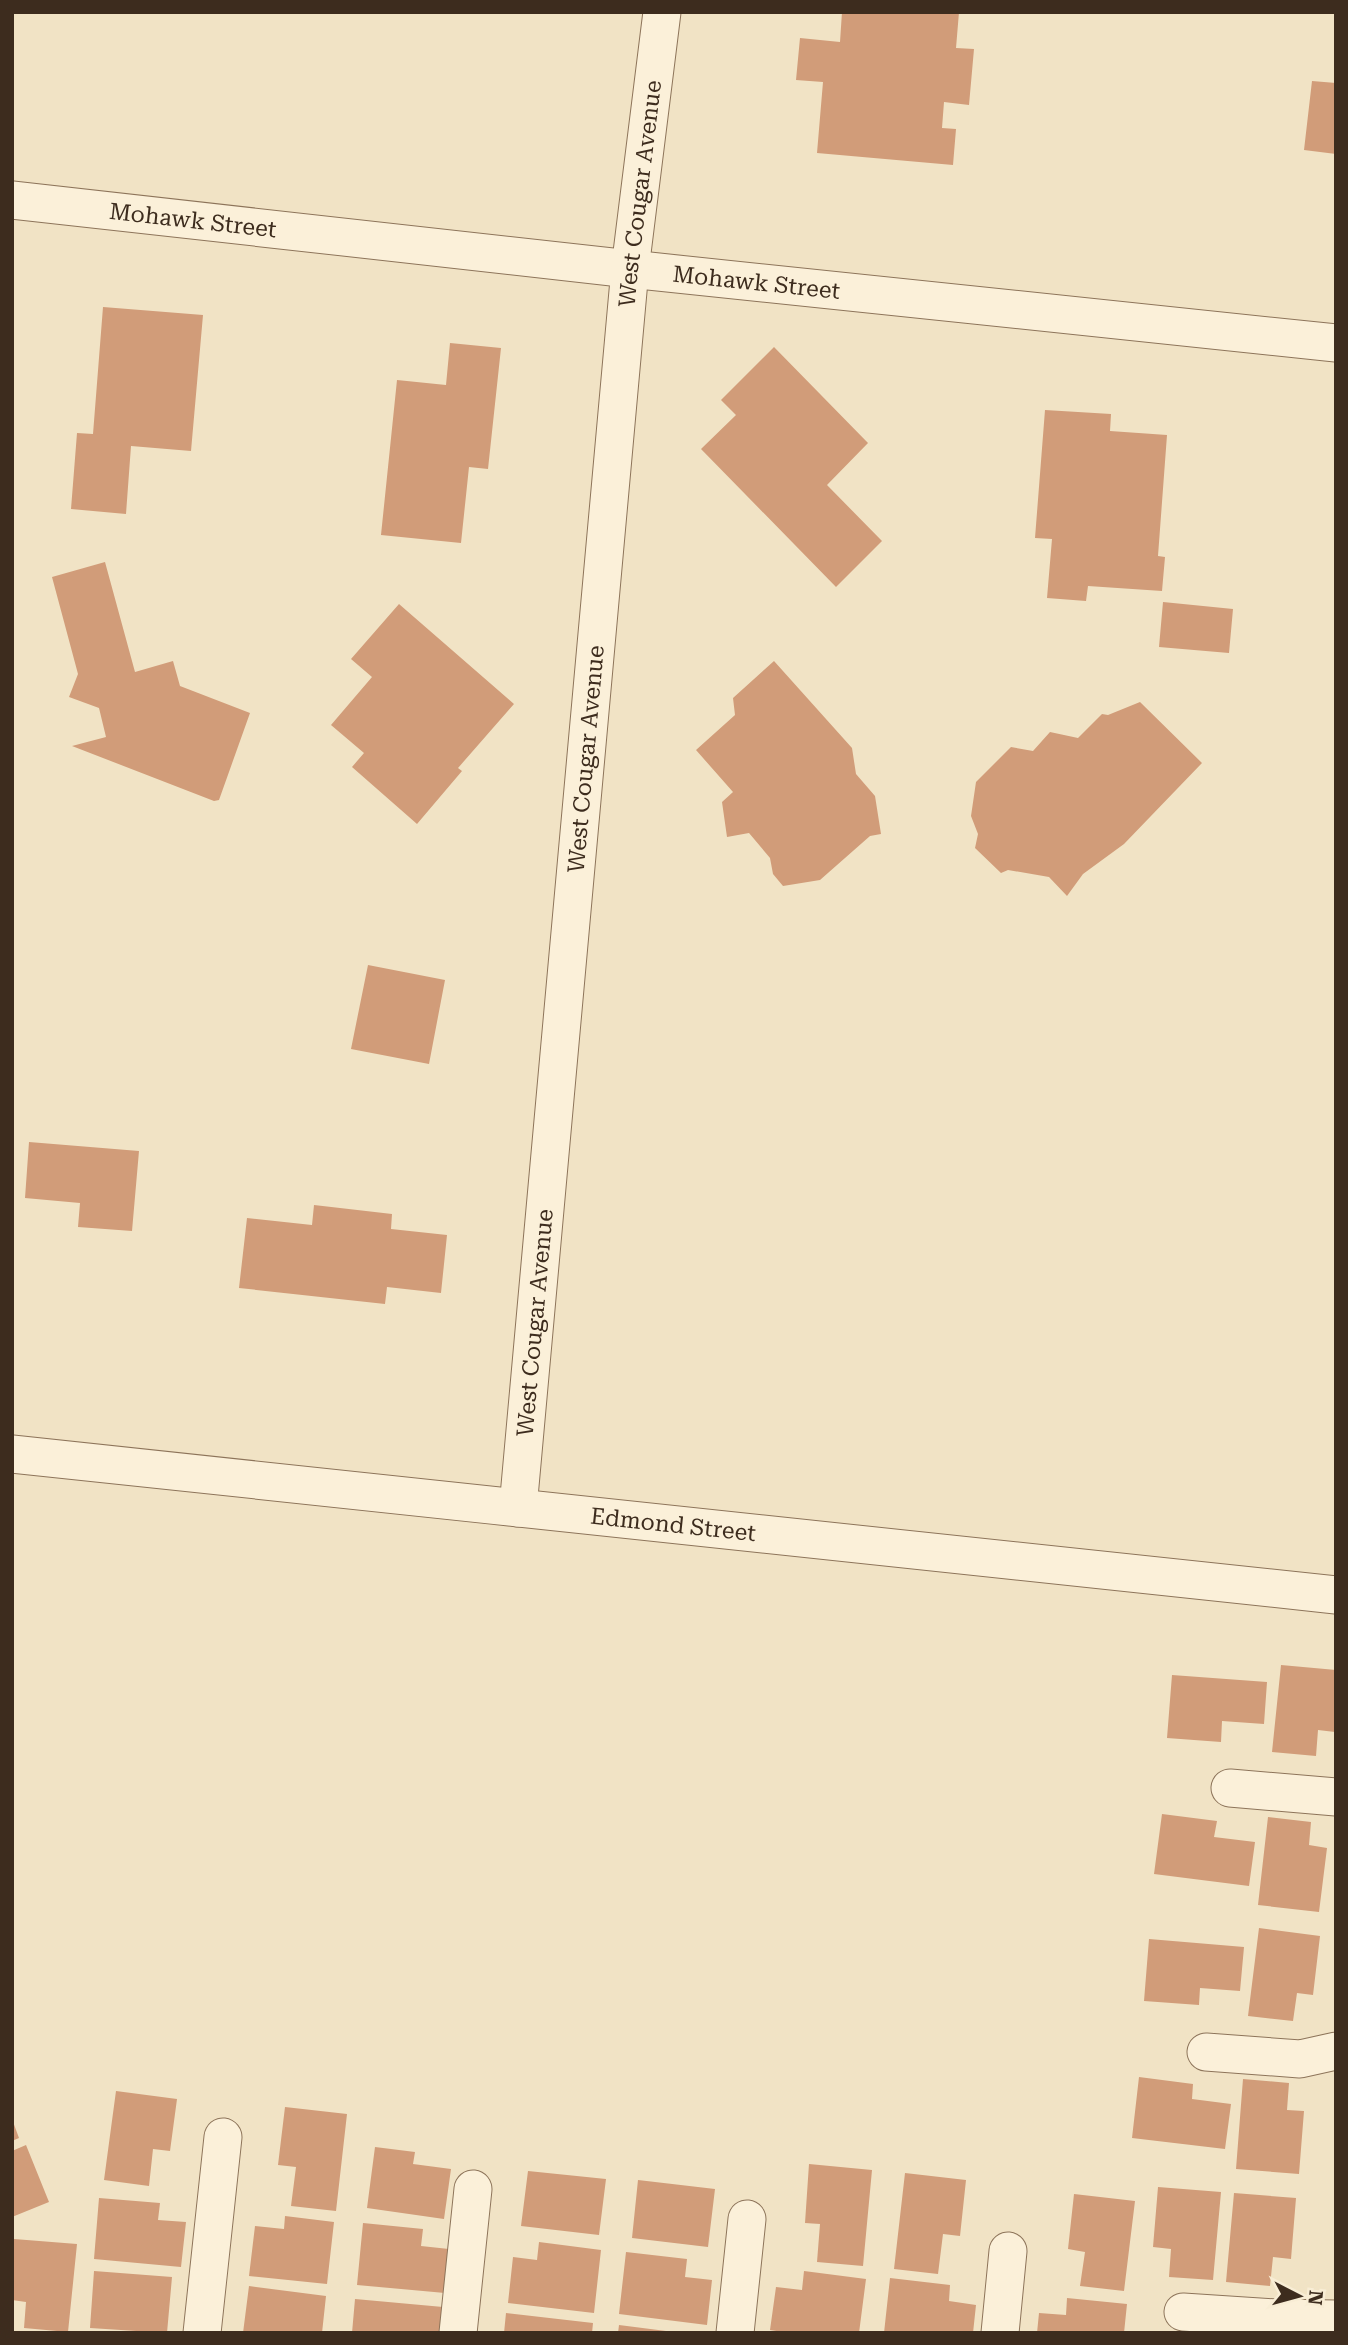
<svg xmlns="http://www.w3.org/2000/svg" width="1348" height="2345" font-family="'Roboto Serif',serif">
<rect width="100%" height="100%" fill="#f1e3c5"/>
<path fill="#d19c79" d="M 842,12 L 959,12 L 956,48 L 974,49 L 969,105 L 944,102 L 942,128 L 956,129 L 953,165 L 817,153 L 823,82 L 796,80 L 800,38 L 840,42 Z
M 1312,81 L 1336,83 L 1336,154 L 1304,150 Z
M 103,307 L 203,315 L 191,451 L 131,446 L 126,514 L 71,509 L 77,433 L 93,434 Z
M 450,343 L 501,348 L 488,469 L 469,467 L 461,543 L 381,535 L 397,380 L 446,385 Z
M 774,347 L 868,443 L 827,485 L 882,541 L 836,587 L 701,449 L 736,415 L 721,400 Z
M 1045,410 L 1111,414 L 1110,431 L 1167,435 L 1158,556 L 1165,557 L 1162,591 L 1088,586 L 1086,601 L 1047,598 L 1052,539 L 1035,538 Z
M 105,562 L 135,672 L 173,661 L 180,686 L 250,713 L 219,800 L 214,801 L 72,746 L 106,737 L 99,708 L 69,697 L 78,674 L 52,577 Z
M 1163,602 L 1233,609 L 1229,653 L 1159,647 Z
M 399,604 L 514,704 L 458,768 L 462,771 L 417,824 L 352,767 L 364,753 L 331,725 L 372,677 L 351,659 Z
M 774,661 L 852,748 L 856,774 L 875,796 L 881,834 L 870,836 L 820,880 L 783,886 L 773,874 L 770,858 L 749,833 L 727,837 L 722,802 L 733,792 L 696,750 L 735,715 L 733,698 Z
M 1140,702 L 1202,763 L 1124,844 L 1083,874 L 1067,896 L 1049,877 L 1008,870 L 1001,873 L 975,848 L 978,834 L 971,816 L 976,782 L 1011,747 L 1033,751 L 1050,732 L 1078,738 L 1102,714 L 1108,715 Z
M 368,965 L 445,980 L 429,1064 L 351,1049 Z
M 29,1142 L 139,1151 L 132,1231 L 78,1227 L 80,1203 L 25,1198 Z
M 314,1205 L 392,1214 L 391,1229 L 447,1235 L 441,1293 L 387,1287 L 385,1304 L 239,1288 L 247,1218 L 312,1225 Z
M 1281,1665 L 1336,1670 L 1335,1732 L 1318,1730 L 1316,1756 L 1272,1752 Z
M 1172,1675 L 1267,1682 L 1264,1724 L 1222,1721 L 1221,1742 L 1167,1738 Z
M 1162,1814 L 1217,1821 L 1214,1837 L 1255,1842 L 1249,1886 L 1154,1874 Z
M 1268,1817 L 1311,1822 L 1309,1845 L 1327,1848 L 1319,1912 L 1258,1905 Z
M 1259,1928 L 1320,1936 L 1313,1995 L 1297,1993 L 1293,2021 L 1248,2016 Z
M 1149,1939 L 1244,1947 L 1240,1991 L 1200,1988 L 1199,2005 L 1144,2001 Z
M 1139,2077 L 1193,2084 L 1192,2099 L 1231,2104 L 1225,2149 L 1132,2138 Z
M 1243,2079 L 1289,2083 L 1287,2110 L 1304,2111 L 1299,2174 L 1236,2169 Z
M 116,2091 L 177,2099 L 170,2151 L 153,2149 L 149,2186 L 104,2180 Z
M 285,2107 L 347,2114 L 336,2211 L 291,2206 L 296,2167 L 278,2165 Z
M 12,2119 L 19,2138 L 12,2141 Z
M 26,2145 L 49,2202 L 12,2217 L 12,2151 Z
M 375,2147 L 415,2152 L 413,2164 L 451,2169 L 444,2219 L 367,2208 Z
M 809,2164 L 872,2170 L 863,2266 L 817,2262 L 820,2224 L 805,2223 Z
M 528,2171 L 606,2179 L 599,2235 L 521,2226 Z
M 905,2173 L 966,2180 L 960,2236 L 943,2234 L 938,2274 L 894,2269 Z
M 638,2180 L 715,2189 L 708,2247 L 632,2238 Z
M 1158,2187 L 1221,2192 L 1213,2280 L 1169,2277 L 1171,2249 L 1153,2247 Z
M 1234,2193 L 1296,2198 L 1291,2259 L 1273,2257 L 1270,2286 L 1226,2282 Z
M 1074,2194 L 1135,2201 L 1124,2291 L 1080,2286 L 1085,2252 L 1068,2249 Z
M 99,2198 L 160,2203 L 158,2220 L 186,2222 L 181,2267 L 94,2259 Z
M 285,2216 L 334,2222 L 327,2284 L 249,2276 L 255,2226 L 284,2229 Z
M 363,2223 L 423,2229 L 421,2246 L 449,2249 L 445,2293 L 357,2285 Z
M 14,2239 L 77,2244 L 68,2332 L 24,2328 L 26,2302 L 12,2300 Z
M 539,2242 L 601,2250 L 594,2313 L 508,2303 L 513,2257 L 537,2260 Z
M 626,2252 L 687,2259 L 685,2277 L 712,2280 L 707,2325 L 619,2314 Z
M 94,2271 L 172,2277 L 167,2333 L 90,2328 Z
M 804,2271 L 866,2279 L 859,2333 L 789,2333 L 770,2330 L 776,2287 L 802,2290 Z
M 890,2278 L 950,2285 L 949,2301 L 976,2305 L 973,2333 L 884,2333 Z
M 249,2286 L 326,2296 L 322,2333 L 243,2333 Z
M 1067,2298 L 1127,2304 L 1124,2333 L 1037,2333 L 1039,2313 L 1066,2315 Z
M 355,2299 L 443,2307 L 440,2333 L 352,2333 Z
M 506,2313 L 593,2323 L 592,2333 L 504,2333 Z
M 619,2325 L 666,2331 L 666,2333 L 618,2333 Z"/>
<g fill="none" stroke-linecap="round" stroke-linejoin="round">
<g stroke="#8d745a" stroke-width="39">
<g id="street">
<path id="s1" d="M 12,200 L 630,269 L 1336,343"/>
<path id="s2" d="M 12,1454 L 1336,1595"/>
<path id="s3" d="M 518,1508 L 630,269 L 662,12"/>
<path d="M 1230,1788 L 1336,1797"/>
<path d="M 1206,2052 L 1300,2059 L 1336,2051"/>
<path d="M 1183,2312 L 1276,2318 L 1336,2319"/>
<path d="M 202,2333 L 223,2137"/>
<path d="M 458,2333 L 473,2189"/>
<path d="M 735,2333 L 747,2219"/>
<path d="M 1000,2333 L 1008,2251"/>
</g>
</g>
<use href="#street" stroke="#fbf0d9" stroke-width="37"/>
</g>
<g text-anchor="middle" stroke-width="5" stroke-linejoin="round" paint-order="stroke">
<g font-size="23" fill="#3d2c1e" stroke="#f8edd5">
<text dy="8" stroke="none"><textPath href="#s3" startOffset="1320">West Cougar Avenue</textPath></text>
<text dy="8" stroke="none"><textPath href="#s1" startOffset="182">Mohawk Street</textPath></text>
<text dy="8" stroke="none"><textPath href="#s1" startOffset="749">Mohawk Street</textPath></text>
<text dy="8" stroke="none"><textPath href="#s3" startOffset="752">West Cougar Avenue</textPath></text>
<text dy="8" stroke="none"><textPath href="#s3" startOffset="186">West Cougar Avenue</textPath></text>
<text dy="8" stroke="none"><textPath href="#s2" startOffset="665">Edmond Street</textPath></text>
</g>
</g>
<rect width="1348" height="2345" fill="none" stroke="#3d2c1e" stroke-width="28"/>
<g transform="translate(1299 2296) rotate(96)" stroke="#f8edd5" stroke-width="5" paint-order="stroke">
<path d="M0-5L12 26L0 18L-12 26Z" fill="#3d2c1e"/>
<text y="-10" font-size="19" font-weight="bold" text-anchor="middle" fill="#3d2c1e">N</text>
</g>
</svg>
